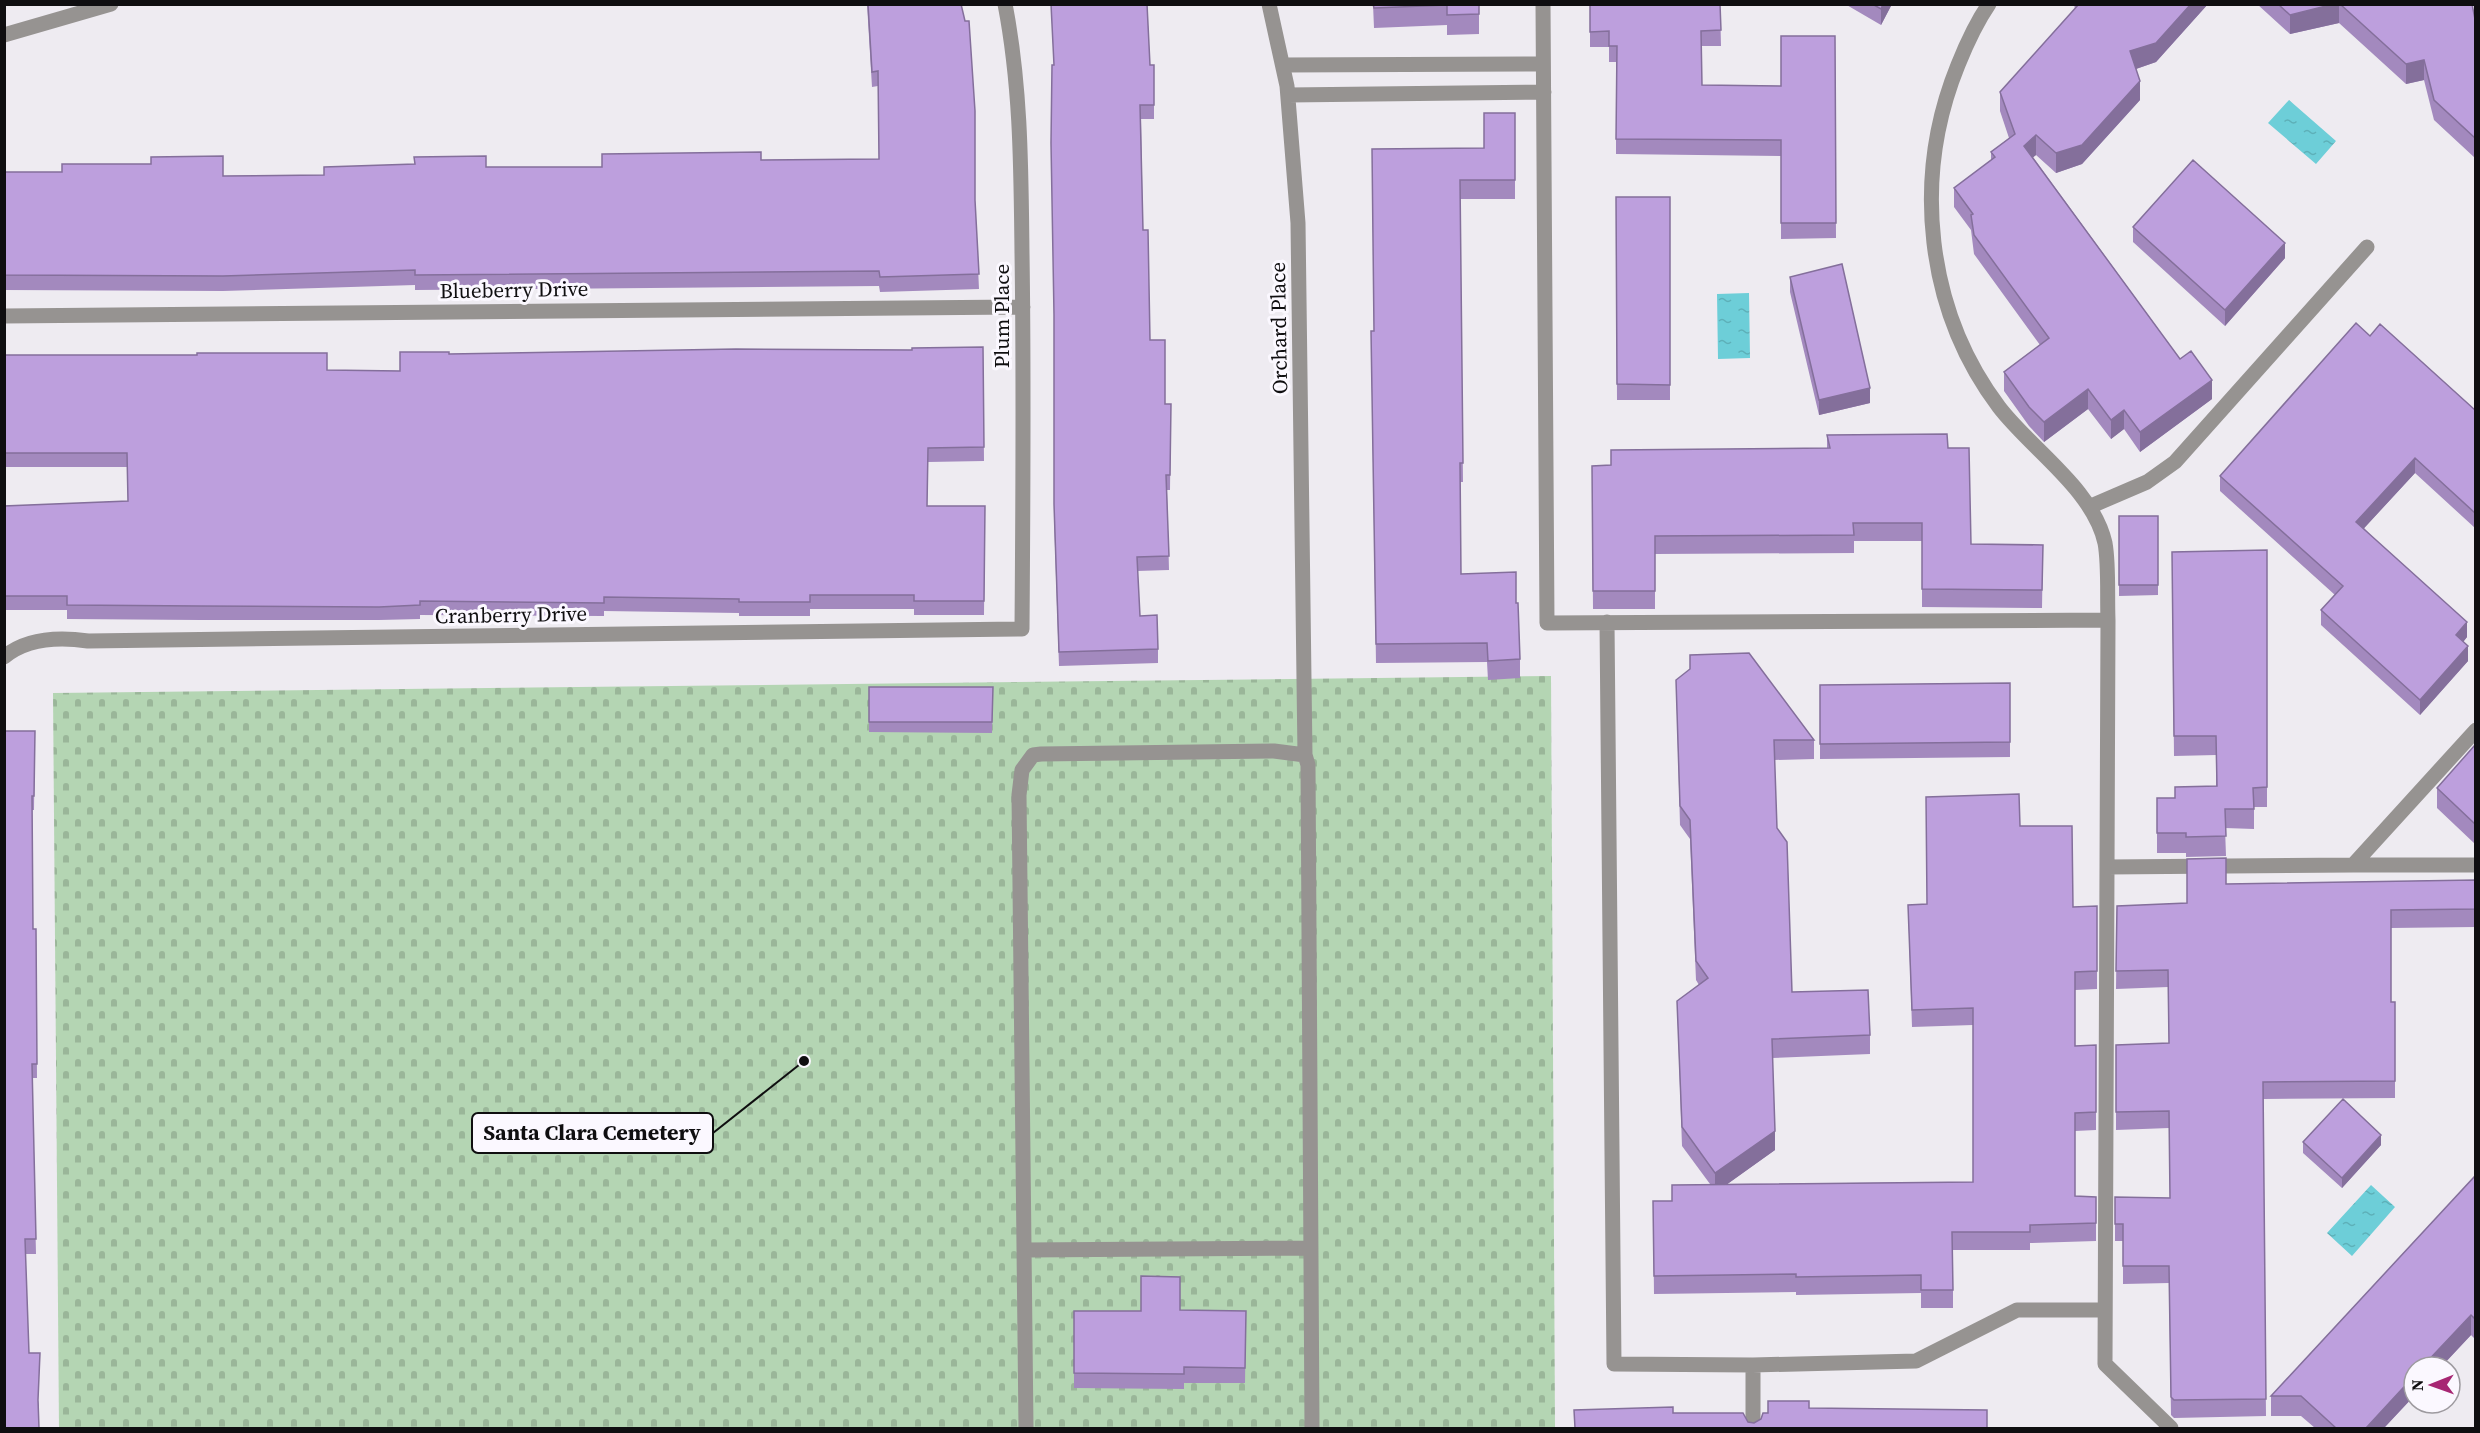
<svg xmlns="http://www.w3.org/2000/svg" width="2480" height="1433" font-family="'Source Serif 4',serif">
<defs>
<pattern id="cemetery-stones" width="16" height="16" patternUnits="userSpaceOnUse" patternTransform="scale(1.5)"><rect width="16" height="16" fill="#b4d5b3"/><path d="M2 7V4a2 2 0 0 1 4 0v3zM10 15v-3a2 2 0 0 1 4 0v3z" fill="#9ab699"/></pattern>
<pattern id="water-ripples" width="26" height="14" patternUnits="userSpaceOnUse" patternTransform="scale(1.5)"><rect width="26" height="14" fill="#6dced8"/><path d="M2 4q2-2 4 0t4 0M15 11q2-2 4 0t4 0" fill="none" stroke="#5db0b8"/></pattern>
</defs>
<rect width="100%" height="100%" fill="#eeebf1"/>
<path fill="url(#cemetery-stones)" d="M 1551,676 L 1555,1428 L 59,1428 L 53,693 Z"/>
<path fill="url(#water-ripples)" d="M 2289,100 L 2336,141 L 2316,164 L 2268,123 Z
M 1749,293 L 1750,358 L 1718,359 L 1717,294 Z
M 2371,1185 L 2395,1207 L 2352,1256 L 2327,1233 Z"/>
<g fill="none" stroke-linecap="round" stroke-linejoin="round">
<path stroke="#969391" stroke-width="15" d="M 1269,4 L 1287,86 L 1298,223 L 1305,755
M 1543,4 L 1547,623 L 2108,620
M 1989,4 C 1976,23 1966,45 1958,65 C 1912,178 1926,310 1999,407 C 2031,449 2093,489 2105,543 C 2109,565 2107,596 2108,620 L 2105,1364 L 2171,1428
M 4,35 L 111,4
M 1283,65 L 1543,64
M 1288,95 L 1544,92
M 4,316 L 1023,307
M 2089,507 L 2147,482 L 2175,462 L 2367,247
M 1607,622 L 1614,1364 L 1753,1365 L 1916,1361 L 2017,1310 L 2104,1310
M 4,657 C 28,637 60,637 88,641 L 1022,629 C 1023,504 1024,378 1022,253 C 1021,169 1021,87 1005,4
M 2353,865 L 2476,865
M 2107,867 L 2353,865 L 2476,730
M 1025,1250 L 1311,1248
M 1753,1365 L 1753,1428
M 1026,1428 L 1019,795 L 1022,770 L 1033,755 L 1041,754 L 1274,751 L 1305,755 L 1308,765 L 1312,1428"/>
</g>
<path fill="#a389be" d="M 867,4 L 961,4 L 975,200 L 979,289 L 880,292 L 879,286 L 415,290 L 415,285 L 223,291 L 4,290 L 4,172 L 223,176 L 324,175 L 486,167 L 602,167 L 761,160 L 879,159 L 878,86 L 872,87 Z
M 1051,4 L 1147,4 L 1150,65 L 1154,65 L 1154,119 L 1141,119 L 1143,230 L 1150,340 L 1165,404 L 1171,404 L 1170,490 L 1167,490 L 1169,570 L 1137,571 L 1140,616 L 1158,649 L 1158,663 L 1059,666 L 1054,518 L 1054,65 Z
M 1373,4 L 1479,4 L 1479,34 L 1447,35 L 1447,25 L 1374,28 Z
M 1590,4 L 1720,4 L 1721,46 L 1702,46 L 1702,85 L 1781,86 L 1835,36 L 1836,238 L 1781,239 L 1781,156 L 1616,154 L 1616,62 L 1609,62 L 1609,47 L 1590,47 Z
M 1845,4 L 1892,4 L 1881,25 Z
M 2074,4 L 2208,4 L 2156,62 L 2136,69 L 2140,100 L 2082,164 L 2056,173 L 2036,155 L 2033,157 L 2180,359 L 2212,399 L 2140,452 L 2124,429 L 2111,439 L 2088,409 L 2044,442 L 2029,426 L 2004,391 L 2004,372 L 2040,345 L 1974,254 L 1971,230 L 1954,207 L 1954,188 L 1991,160 L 1991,152 L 2009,138 L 2000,111 L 2000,92 L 2075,9 Z
M 2257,4 L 2472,4 L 2475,19 L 2475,158 L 2434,120 L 2424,80 L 2406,84 L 2339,23 L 2290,34 Z
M 1515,113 L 1515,199 L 1460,199 L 1463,482 L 1460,482 L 1461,574 L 1516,603 L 1520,659 L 1520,678 L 1488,680 L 1487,662 L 1376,663 L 1371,331 L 1374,331 L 1372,149 L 1484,148 Z
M 1616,197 L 1670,197 L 1670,400 L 1617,400 Z
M 2133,227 L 2285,258 L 2225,326 L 2133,242 Z
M 1790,277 L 1870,403 L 1819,415 L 1790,292 Z
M 2370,336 L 2475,410 L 2475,528 L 2415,473 L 2364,528 L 2467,637 L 2463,642 L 2468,661 L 2420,715 L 2321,625 L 2321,610 L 2335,595 L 2220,491 L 2220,476 Z
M 983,347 L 984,461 L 928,462 L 927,506 L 985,506 L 984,615 L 914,615 L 914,609 L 810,609 L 810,616 L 739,616 L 739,613 L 604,611 L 604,616 L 420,615 L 420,619 L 379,620 L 200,620 L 67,619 L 67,610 L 5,610 L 5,620 L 4,620 L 4,506 L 128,501 L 127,467 L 4,467 L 4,355 L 327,370 L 400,371 L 449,354 L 912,350 Z
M 1827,435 L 1948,448 L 1971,544 L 2043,545 L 2042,608 L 1922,607 L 1922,541 L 1854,541 L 1854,553 L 1655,554 L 1655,609 L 1593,609 L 1592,466 L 1611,465 L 1827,448 Z
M 2119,516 L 2158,516 L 2158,595 L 2119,596 Z
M 2267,550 L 2267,807 L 2254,807 L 2254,829 L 2225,828 L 2226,856 L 2186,857 L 2186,853 L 2157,853 L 2157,798 L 2175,798 L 2216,786 L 2216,755 L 2174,756 L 2172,552 Z
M 1676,680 L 1814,740 L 1814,759 L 1774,760 L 1777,828 L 1792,992 L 1870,1035 L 1870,1054 L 1772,1058 L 1775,1150 L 1727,1184 L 1973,1182 L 1973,1025 L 1912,1027 L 1908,905 L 1927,904 L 2020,826 L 2073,907 L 2097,906 L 2097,989 L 2075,990 L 2075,1046 L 2096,1045 L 2096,1130 L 2075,1131 L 2075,1196 L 2096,1197 L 2096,1241 L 2030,1243 L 2030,1250 L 1953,1250 L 1953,1308 L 1921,1308 L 1921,1293 L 1796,1295 L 1796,1292 L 1654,1294 L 1653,1201 L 1672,1201 L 1710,1184 L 1682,1146 L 1677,1001 L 1699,985 L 1696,980 L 1690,839 L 1680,825 Z
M 2010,683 L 2010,757 L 1820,759 L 1820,685 Z
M 869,687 L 993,687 L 992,733 L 869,732 Z
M 35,731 L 34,810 L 32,810 L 33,929 L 36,929 L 37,1078 L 32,1078 L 36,1254 L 25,1254 L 29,1353 L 39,1406 L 4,1428 Z
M 2475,745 L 2475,844 L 2437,808 L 2437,788 Z
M 2475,880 L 2475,927 L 2391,928 L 2391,1002 L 2395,1002 L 2395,1098 L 2263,1099 L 2266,1416 L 2174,1418 L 2171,1415 L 2169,1283 L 2123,1284 L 2123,1241 L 2115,1241 L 2115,1197 L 2170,1198 L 2169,1128 L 2116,1130 L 2116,1045 L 2169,1043 L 2168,987 L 2116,989 L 2117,906 L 2187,903 L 2226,884 Z
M 2303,1142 L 2381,1145 L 2342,1188 L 2303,1153 Z
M 2475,1176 L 2474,1338 L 2471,1335 L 2384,1428 L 2315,1428 L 2301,1416 L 2271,1416 L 2271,1396 Z
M 1074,1311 L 1246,1311 L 1245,1383 L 1184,1383 L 1184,1389 L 1074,1388 Z"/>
<path fill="#846f9b" d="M 1883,4 L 1892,4 L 1881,25 L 1881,9 Z
M 2191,4 L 2208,4 L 2156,62 L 2130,71 L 2130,51 Z
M 2334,4 L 2339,4 L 2339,23 L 2290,34 L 2290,15 Z
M 2424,60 L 2424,80 L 2406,84 L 2406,64 Z
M 2140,81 L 2140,100 L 2082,164 L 2056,173 L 2056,153 Z
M 2036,135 L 2036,155 L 2024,165 L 2024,146 Z
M 2285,243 L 2285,258 L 2225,326 L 2225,310 Z
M 2212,380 L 2212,399 L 2140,452 L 2140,432 Z
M 1870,388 L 1870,403 L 1819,415 L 1819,400 Z
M 2088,389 L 2088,409 L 2044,442 L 2044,422 Z
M 2124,410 L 2124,429 L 2111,439 L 2111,420 Z
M 2415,458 L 2415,473 L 2356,537 L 2356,522 Z
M 2467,622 L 2467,637 L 2456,651 L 2456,635 Z
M 2468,646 L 2468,661 L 2420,715 L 2420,700 Z
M 1775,1131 L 1775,1150 L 1715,1193 L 1715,1173 Z
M 2381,1135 L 2381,1145 L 2342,1188 L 2342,1178 Z
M 2471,1315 L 2471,1335 L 2441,1367 L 2422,1367 Z
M 2475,1316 L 2475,1336 L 2474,1338 L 2474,1318 Z
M 2414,1376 L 2414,1396 L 2384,1428 L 2366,1428 Z"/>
<path fill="#bd9fdd" stroke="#846f9b" stroke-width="1.5" d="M 868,4 L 961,4 L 965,21 L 969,21 L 975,111 L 975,200 L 979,274 L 880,277 L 879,271 L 415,275 L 415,270 L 223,276 L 4,275 L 4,172 L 62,172 L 62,164 L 151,164 L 151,157 L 223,156 L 223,176 L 324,175 L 324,167 L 415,164 L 414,157 L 486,156 L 486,167 L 602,167 L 602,154 L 761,152 L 761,160 L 879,159 L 878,71 L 872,72 Z
M 1051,4 L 1147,4 L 1150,65 L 1154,65 L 1154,105 L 1140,105 L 1143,230 L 1148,230 L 1150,340 L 1165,340 L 1165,404 L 1171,404 L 1170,475 L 1166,475 L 1169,556 L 1137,557 L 1140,616 L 1157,615 L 1158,649 L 1059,652 L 1054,504 L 1054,315 L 1051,143 L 1052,65 L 1054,65 Z
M 1373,4 L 1479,4 L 1479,14 L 1447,15 L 1447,5 L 1374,8 Z
M 1590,4 L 1720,4 L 1721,30 L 1701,31 L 1702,85 L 1781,86 L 1781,36 L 1835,36 L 1836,223 L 1781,223 L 1781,140 L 1616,139 L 1617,46 L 1609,46 L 1609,31 L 1590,32 Z
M 1872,4 L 1883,4 L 1881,9 Z
M 2079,4 L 2191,4 L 2156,43 L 2130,51 L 2140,81 L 2082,145 L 2056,153 L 2036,135 L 2024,146 L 2180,359 L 2191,351 L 2212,380 L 2140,432 L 2124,410 L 2111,420 L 2088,389 L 2044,422 L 2029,407 L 2004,372 L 2049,338 L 1974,235 L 1971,215 L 1973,214 L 1954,188 L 1995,157 L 1991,152 L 2015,134 L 2000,92 Z
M 2278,4 L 2334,4 L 2290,15 Z
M 2340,4 L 2472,4 L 2475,19 L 2475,138 L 2434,100 L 2424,60 L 2406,64 Z
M 1484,113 L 1515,113 L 1515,180 L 1460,180 L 1463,463 L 1460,463 L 1461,574 L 1516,572 L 1516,603 L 1518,603 L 1520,659 L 1488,661 L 1487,643 L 1376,644 L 1371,331 L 1374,331 L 1372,149 L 1484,148 Z
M 2193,160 L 2285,243 L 2225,310 L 2133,227 Z
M 1616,197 L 1670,197 L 1670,385 L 1617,384 Z
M 1842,264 L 1870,388 L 1819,400 L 1790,277 Z
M 2356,323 L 2370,336 L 2380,324 L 2475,410 L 2475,513 L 2415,458 L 2356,522 L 2467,622 L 2456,635 L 2468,646 L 2420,700 L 2321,610 L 2343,586 L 2220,476 Z
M 983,347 L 984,447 L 928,448 L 927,506 L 985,506 L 984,601 L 914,601 L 914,595 L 810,595 L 810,602 L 739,602 L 739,599 L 604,597 L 604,603 L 420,601 L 420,605 L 379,607 L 200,606 L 67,605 L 67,596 L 5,596 L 5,606 L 4,606 L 4,506 L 128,501 L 127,453 L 4,453 L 4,355 L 197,355 L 197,353 L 327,353 L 327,370 L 400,371 L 400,352 L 449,352 L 449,354 L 736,349 L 912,350 L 912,348 Z
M 1947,434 L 1948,448 L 1969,448 L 1971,544 L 2043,545 L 2042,590 L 1922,589 L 1922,523 L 1853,523 L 1854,535 L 1655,536 L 1655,591 L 1593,591 L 1592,466 L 1611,465 L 1611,450 L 1830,448 L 1827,435 Z
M 2119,516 L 2158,516 L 2158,585 L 2119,585 Z
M 2267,550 L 2267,787 L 2253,788 L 2254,809 L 2225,809 L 2226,836 L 2186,837 L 2186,833 L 2157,833 L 2157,798 L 2175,798 L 2175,787 L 2217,786 L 2216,736 L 2174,736 L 2172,552 Z
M 1749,653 L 1814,740 L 1774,740 L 1777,828 L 1787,842 L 1792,992 L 1868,990 L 1870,1035 L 1772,1039 L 1775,1131 L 1715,1173 L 1682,1127 L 1677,1001 L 1708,978 L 1696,961 L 1690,820 L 1680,806 L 1676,680 L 1690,669 L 1690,655 Z
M 2010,683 L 2010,742 L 1820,744 L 1820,685 Z
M 869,687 L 993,687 L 992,722 L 869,722 Z
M 4,731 L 35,731 L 34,796 L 32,796 L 33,929 L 36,929 L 37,1064 L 32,1064 L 36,1239 L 25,1239 L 29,1353 L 40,1353 L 38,1400 L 39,1428 L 4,1428 Z
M 2475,745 L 2475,824 L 2437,788 Z
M 2019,794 L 2020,826 L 2072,826 L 2073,907 L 2097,906 L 2097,971 L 2075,972 L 2075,1046 L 2096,1045 L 2096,1112 L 2075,1113 L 2075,1196 L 2096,1197 L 2096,1223 L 2030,1225 L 2030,1232 L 1952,1232 L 1953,1290 L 1921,1290 L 1921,1275 L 1796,1277 L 1796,1274 L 1654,1276 L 1653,1201 L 1672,1201 L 1672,1185 L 1973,1182 L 1973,1008 L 1912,1010 L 1908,905 L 1927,904 L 1926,797 Z
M 2226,858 L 2226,884 L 2475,880 L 2475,909 L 2391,910 L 2391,1002 L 2395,1002 L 2395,1081 L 2263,1082 L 2266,1399 L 2174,1400 L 2171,1397 L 2169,1266 L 2123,1266 L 2123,1224 L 2115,1224 L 2115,1197 L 2170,1198 L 2169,1111 L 2116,1112 L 2116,1045 L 2169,1043 L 2168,970 L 2116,971 L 2117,906 L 2187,903 L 2187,859 Z
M 2343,1099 L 2381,1135 L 2342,1178 L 2303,1142 Z
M 2475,1176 L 2475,1316 L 2474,1318 L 2471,1315 L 2422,1367 L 2414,1367 L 2414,1376 L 2366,1428 L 2336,1428 L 2301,1396 L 2271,1396 Z
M 1141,1276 L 1180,1277 L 1180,1310 L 1246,1311 L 1245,1368 L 1184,1367 L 1184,1374 L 1074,1373 L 1074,1311 L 1141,1311 Z
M 1768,1401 L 1809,1401 L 1809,1408 L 1987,1410 L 1987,1428 L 1575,1428 L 1574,1410 L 1673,1407 L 1673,1413 L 1743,1413 L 1748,1422 L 1754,1423 L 1761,1419 L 1763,1413 L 1768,1413 Z"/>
<g text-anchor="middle" stroke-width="6" stroke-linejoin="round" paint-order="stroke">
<g font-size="21" fill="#0f0e10" stroke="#fbf8ff">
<text transform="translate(514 290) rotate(-1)" y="7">Blueberry Drive</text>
<text transform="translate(1002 316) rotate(-90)" y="7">Plum Place</text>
<text transform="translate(1279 328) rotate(-91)" y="7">Orchard Place</text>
<text transform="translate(511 615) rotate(-1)" y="7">Cranberry Drive</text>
</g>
</g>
<path fill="none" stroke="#0f0e10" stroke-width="2" d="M804 1061L713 1133"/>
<circle fill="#0f0e10" stroke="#fbf8ff" stroke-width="2" cx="804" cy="1061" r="6"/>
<rect fill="#fbf8ff" stroke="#0f0e10" stroke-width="2" x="472" y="1113" width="241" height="40" rx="6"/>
<g font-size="22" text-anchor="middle" font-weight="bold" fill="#0f0e10">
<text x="592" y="1140">Santa Clara Cemetery</text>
</g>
<rect width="2480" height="1433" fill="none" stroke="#0f0e10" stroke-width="12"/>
<g transform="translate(2432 1385) rotate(269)"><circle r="28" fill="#fbf8ff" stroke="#9d9a9f" stroke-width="1.5"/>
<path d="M0-4.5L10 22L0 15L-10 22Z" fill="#a72673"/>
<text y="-9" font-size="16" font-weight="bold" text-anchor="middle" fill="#0f0e10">N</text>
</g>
</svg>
